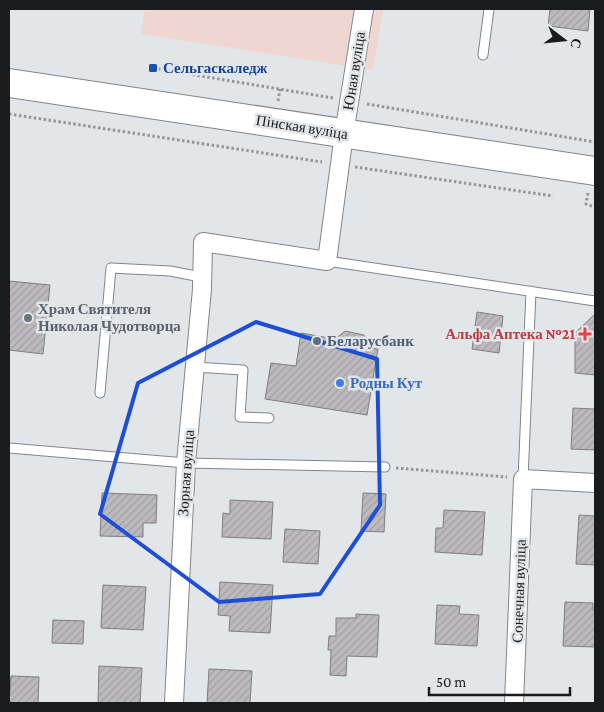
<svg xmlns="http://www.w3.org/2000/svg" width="604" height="712" font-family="'Crimson Pro',serif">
<defs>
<pattern id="building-hatch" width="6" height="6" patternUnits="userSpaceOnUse" patternTransform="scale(1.25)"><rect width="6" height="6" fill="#bdbabd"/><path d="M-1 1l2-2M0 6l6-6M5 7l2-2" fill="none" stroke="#a29fa2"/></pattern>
</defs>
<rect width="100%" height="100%" fill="#e3e6e9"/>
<path fill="#efd6d0" d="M 145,9 L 383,9 L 373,70 L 141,34 Z"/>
<path fill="url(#building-hatch)" stroke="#7f7d7f" d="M 550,9 L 590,9 L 588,31 L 548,26 Z
M 9,281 L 50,285 L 43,354 L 9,350 Z
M 477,312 L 503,316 L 499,353 L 472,349 Z
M 595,314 L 595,375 L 575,373 L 575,333 Z
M 345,331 L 364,335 L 370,348 L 378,349 L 367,415 L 265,399 L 271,363 L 296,366 L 301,333 L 335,339 Z
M 573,408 L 595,409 L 595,450 L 571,449 Z
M 102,493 L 157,495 L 156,523 L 143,523 L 143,537 L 100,536 Z
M 363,493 L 386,494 L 384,532 L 361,531 Z
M 230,500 L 273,502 L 271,539 L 222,537 L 223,513 L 230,514 Z
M 444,510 L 485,512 L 482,555 L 435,552 L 436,528 L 443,528 Z
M 579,515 L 595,516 L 595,565 L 576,564 Z
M 285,529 L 320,531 L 318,564 L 283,562 Z
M 220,582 L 273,585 L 270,633 L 229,631 L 230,616 L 218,615 Z
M 103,585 L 146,587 L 143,630 L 101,628 Z
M 565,602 L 593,603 L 593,610 L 595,610 L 595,647 L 563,646 Z
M 437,605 L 460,606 L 459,614 L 479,615 L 477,646 L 435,644 Z
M 356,614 L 379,615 L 377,657 L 347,656 L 346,676 L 330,675 L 331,650 L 328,650 L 329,636 L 336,636 L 336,618 L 356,618 Z
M 53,620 L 84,621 L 83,644 L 52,643 Z
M 99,666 L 142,668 L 140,703 L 98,703 Z
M 209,669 L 252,671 L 250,703 L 207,703 Z
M 11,676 L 39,677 L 38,703 L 9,703 Z"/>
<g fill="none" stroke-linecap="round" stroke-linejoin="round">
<g stroke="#838588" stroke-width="11">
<path id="lane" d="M 483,55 L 489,9
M 327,261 L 595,301
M 194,367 L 243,370 L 240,417 L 269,418
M 100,393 L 111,268 L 170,271 L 201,277
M 9,448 L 186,463 L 385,467
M 523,479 L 531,291"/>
</g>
<g stroke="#838588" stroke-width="20">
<path id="street" d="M 174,703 L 186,463 L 202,289 L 203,242 L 327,261 L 344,134 L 364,9
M 514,703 L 523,479 L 595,483"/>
</g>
<g stroke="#838588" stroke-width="30">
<path id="primary" d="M 9,83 L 595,171"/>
</g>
<path stroke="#939597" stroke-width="3" stroke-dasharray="2.5 2.5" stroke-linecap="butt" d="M 153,68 L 333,98
M 278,101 L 280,89
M 367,104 L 595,142
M 9,114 L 322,162
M 355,167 L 553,196
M 588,193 L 586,204 L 595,207
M 396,468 L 507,477"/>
<use href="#lane" stroke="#fff" stroke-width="9"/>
<use href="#street" stroke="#fff" stroke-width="18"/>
<use href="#primary" stroke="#fff" stroke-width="28"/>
</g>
<path fill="none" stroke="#1d4ed8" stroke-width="4" stroke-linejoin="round" d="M 256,322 L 377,359 L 380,505 L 320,594 L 219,602 L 100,514 L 138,383 Z"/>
<rect fill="#1a4fb4" stroke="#e3e6e9" stroke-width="2" x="148" y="63" width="10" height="10" rx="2.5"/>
<circle fill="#6b7280" stroke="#e3e6e9" stroke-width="2" cx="28" cy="318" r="5"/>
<path fill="#e0444e" stroke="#e3e6e9" stroke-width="2" d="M582.5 326.5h5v5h5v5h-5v5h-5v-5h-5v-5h5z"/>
<circle fill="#5c6f8a" stroke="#e3e6e9" stroke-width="2" cx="317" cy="341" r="5"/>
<circle fill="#3f7fe0" stroke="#e3e6e9" stroke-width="2" cx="340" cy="383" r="5"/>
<g text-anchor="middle" stroke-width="5" stroke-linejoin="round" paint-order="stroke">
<g font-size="15" font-weight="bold" fill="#164399" stroke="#e3e6e9" text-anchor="start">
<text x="163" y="73">Сельгаскаледж</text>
</g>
<g font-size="15" fill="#1a1b1c" stroke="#e3e6e9">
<text transform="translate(354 71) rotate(-81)" y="5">Юная вуліца</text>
<text transform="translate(302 127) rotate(9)" y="5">Пінская вуліца</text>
<text transform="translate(186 473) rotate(-86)" y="5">Зорная вуліца</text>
<text transform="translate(519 591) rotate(-88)" y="5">Сонечная вуліца</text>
</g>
<g font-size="15" font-weight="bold" fill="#5b616d" stroke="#e3e6e9" text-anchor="start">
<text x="38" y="314">Храм Святителя<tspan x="38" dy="17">Николая Чудотворца</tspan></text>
</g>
<g font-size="15" font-weight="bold" fill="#be3a42" stroke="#e3e6e9" text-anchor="end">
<text x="575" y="339">Альфа Аптека №21</text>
</g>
<g font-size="15" font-weight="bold" fill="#4e5e75" stroke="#e3e6e9" text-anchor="start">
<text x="327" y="346">Беларусбанк</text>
</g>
<g font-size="15" font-weight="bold" fill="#366cbe" stroke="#e3e6e9" text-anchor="start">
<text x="350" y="388">Родны Кут</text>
</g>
</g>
<rect width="604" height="712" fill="none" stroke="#1a1b1c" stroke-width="20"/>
<g transform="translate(564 40) rotate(106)" stroke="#e3e6e9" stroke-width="4" paint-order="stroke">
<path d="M0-4L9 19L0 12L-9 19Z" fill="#1a1b1c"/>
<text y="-8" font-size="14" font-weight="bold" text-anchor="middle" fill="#1a1b1c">С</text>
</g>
<path d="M429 687v8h141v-8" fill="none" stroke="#1a1b1c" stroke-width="2.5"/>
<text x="436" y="687" font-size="15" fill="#1a1b1c" stroke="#e3e6e9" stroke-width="4" paint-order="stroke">50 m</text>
</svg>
